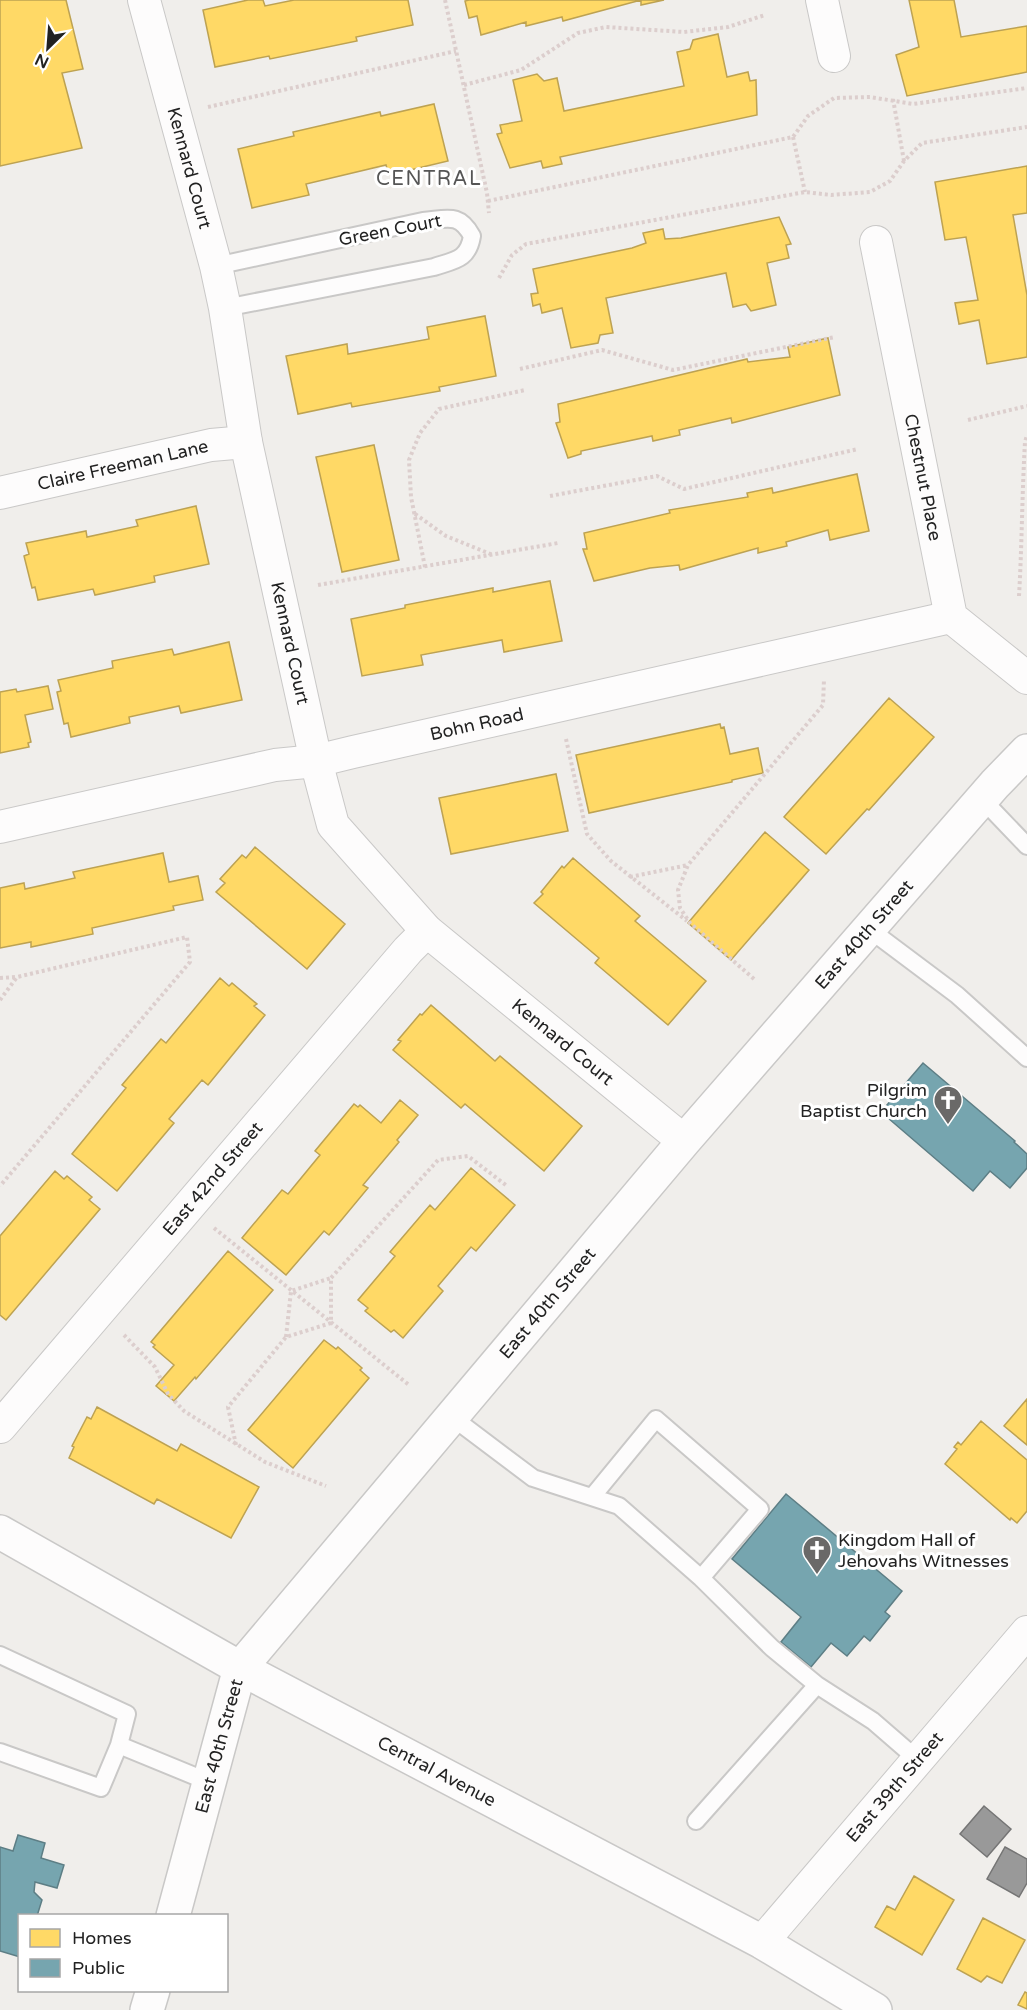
<svg xmlns="http://www.w3.org/2000/svg" width="1027" height="2010" font-family="'Varela Round',sans-serif">
<rect width="100%" height="100%" fill="#f0eeeb"/>
<path fill="#ffd966" stroke="#bda252" stroke-width="1.5" d="M 0,0 L 66,0 L 83,69 L 62,73 L 82,148 L 0,166 Z
M 248,0 L 263,0 L 265,6 L 294,0 L 408,0 L 413,25 L 356,37 L 357,41 L 270,59 L 269,56 L 215,67 L 203,10 Z
M 469,0 L 664,0 L 641,5 L 641,0 L 563,21 L 562,17 L 526,26 L 526,22 L 481,35 L 477,16 L 469,18 L 465,1 Z
M 909,0 L 954,0 L 961,37 L 1027,26 L 1027,72 L 907,96 L 896,55 L 919,47 Z
M 718,34 L 727,77 L 748,72 L 750,81 L 756,80 L 757,115 L 560,157 L 562,164 L 543,168 L 541,161 L 510,168 L 497,134 L 502,133 L 500,125 L 522,121 L 513,80 L 537,74 L 544,81 L 557,78 L 564,111 L 684,86 L 677,52 L 690,49 L 693,40 Z
M 434,104 L 448,161 L 389,175 L 386,165 L 306,184 L 309,195 L 252,208 L 238,149 L 294,136 L 293,132 L 380,112 L 381,116 Z
M 1027,166 L 1027,213 L 1013,215 L 1027,295 L 1027,357 L 987,364 L 979,320 L 959,324 L 955,303 L 978,300 L 966,237 L 945,240 L 935,182 Z
M 779,217 L 791,244 L 786,245 L 789,258 L 767,263 L 776,305 L 751,311 L 746,304 L 733,307 L 726,273 L 606,298 L 613,333 L 600,335 L 598,343 L 571,348 L 562,308 L 542,313 L 540,304 L 533,306 L 531,294 L 538,293 L 533,269 L 632,248 L 646,243 L 643,233 L 663,229 L 665,239 L 681,238 Z
M 485,316 L 496,376 L 439,387 L 440,391 L 352,407 L 351,403 L 298,414 L 286,356 L 347,344 L 348,354 L 429,339 L 427,327 Z
M 828,338 L 840,395 L 732,423 L 731,418 L 679,430 L 680,435 L 653,441 L 652,436 L 581,451 L 581,454 L 568,458 L 556,423 L 560,422 L 558,404 L 747,359 L 748,362 L 790,357 L 788,347 Z
M 374,445 L 399,560 L 342,572 L 316,457 Z
M 857,474 L 869,531 L 830,540 L 828,530 L 786,542 L 787,546 L 758,553 L 758,548 L 680,570 L 679,565 L 650,568 L 594,581 L 583,549 L 587,549 L 584,533 L 670,513 L 669,510 L 748,497 L 747,493 L 772,488 L 773,493 Z
M 196,506 L 209,564 L 154,576 L 155,582 L 95,595 L 93,589 L 38,600 L 35,587 L 32,588 L 24,556 L 29,554 L 26,543 L 86,531 L 87,537 L 138,526 L 136,520 Z
M 550,581 L 562,641 L 504,652 L 502,640 L 421,655 L 423,665 L 362,676 L 351,619 L 405,608 L 405,605 L 493,588 L 493,592 Z
M 229,642 L 242,700 L 181,713 L 179,706 L 129,717 L 130,723 L 71,737 L 68,723 L 64,724 L 57,692 L 61,691 L 58,680 L 113,668 L 112,661 L 172,649 L 174,655 Z
M 48,686 L 53,709 L 25,715 L 31,742 L 28,743 L 29,747 L 0,753 L 0,692 L 16,689 L 17,692 Z
M 889,698 L 934,737 L 869,810 L 867,809 L 826,854 L 784,817 Z
M 720,724 L 721,728 L 724,727 L 730,754 L 758,748 L 763,773 L 732,780 L 732,782 L 589,813 L 576,755 Z
M 556,774 L 568,831 L 451,854 L 439,798 Z
M 765,832 L 809,870 L 731,960 L 688,923 Z
M 255,847 L 345,924 L 307,969 L 216,892 L 225,883 L 220,879 L 242,855 L 246,858 Z
M 163,853 L 169,882 L 198,876 L 203,900 L 173,906 L 174,910 L 92,928 L 93,934 L 31,947 L 31,942 L 0,948 L 0,888 L 24,883 L 25,889 L 75,878 L 73,872 Z
M 573,858 L 640,916 L 635,921 L 706,981 L 668,1025 L 595,963 L 599,958 L 534,903 L 543,894 L 541,892 L 562,866 L 564,868 Z
M 220,978 L 229,986 L 232,983 L 257,1004 L 254,1006 L 265,1015 L 208,1085 L 202,1080 L 169,1119 L 174,1123 L 117,1191 L 72,1154 L 126,1088 L 122,1085 L 161,1039 L 166,1043 Z
M 431,1005 L 495,1061 L 500,1056 L 582,1126 L 544,1171 L 465,1104 L 461,1108 L 393,1050 L 401,1041 L 398,1040 L 420,1014 L 422,1015 Z
M 400,1100 L 418,1115 L 397,1140 L 399,1142 L 363,1185 L 368,1188 L 329,1235 L 324,1231 L 286,1275 L 242,1238 L 282,1190 L 288,1194 L 320,1155 L 315,1151 L 354,1104 L 358,1107 L 360,1105 L 381,1123 Z
M 471,1168 L 515,1205 L 476,1251 L 471,1247 L 438,1286 L 443,1291 L 403,1338 L 394,1330 L 391,1332 L 365,1311 L 368,1308 L 358,1300 L 395,1256 L 390,1252 L 430,1205 L 435,1210 Z
M 55,1171 L 64,1179 L 67,1176 L 92,1197 L 89,1200 L 100,1209 L 6,1320 L 0,1315 L 0,1236 Z
M 228,1251 L 273,1290 L 196,1379 L 195,1377 L 174,1401 L 156,1386 L 174,1365 L 153,1347 L 155,1345 L 151,1342 Z
M 324,1340 L 336,1349 L 338,1347 L 362,1368 L 360,1370 L 369,1378 L 293,1468 L 248,1430 Z
M 1027,1399 L 1027,1445 L 1004,1426 Z
M 97,1407 L 177,1451 L 181,1444 L 259,1487 L 231,1538 L 157,1499 L 154,1504 L 69,1458 L 74,1447 L 72,1446 L 87,1417 L 91,1419 Z
M 981,1421 L 1027,1460 L 1027,1511 L 1017,1523 L 1011,1518 L 1010,1520 L 945,1464 L 957,1449 L 954,1447 L 958,1442 L 961,1445 Z
M 914,1876 L 954,1900 L 922,1955 L 875,1927 L 887,1906 L 895,1910 Z
M 983,1918 L 1025,1940 L 1002,1983 L 987,1976 L 981,1982 L 957,1969 Z
M 1025,1992 L 1027,1993 L 1027,2009 L 1018,2005 Z"/>
<path fill="#76a5af" stroke="#5d7e85" stroke-width="1.5" d="M 923,1063 L 1015,1141 L 1014,1142 L 1027,1154 L 1027,1168 L 1010,1188 L 990,1171 L 973,1191 L 881,1112 Z
M 786,1494 L 902,1591 L 885,1612 L 890,1616 L 870,1641 L 864,1636 L 847,1656 L 831,1643 L 811,1667 L 781,1642 L 801,1617 L 732,1559 Z
M 18,1835 L 45,1843 L 41,1858 L 64,1865 L 57,1888 L 35,1882 L 34,1892 L 42,1900 L 37,1916 L 20,1916 L 20,1957 L 0,1951 L 0,1847 L 13,1851 Z"/>
<path fill="#999" stroke="#757575" stroke-width="1.5" d="M 984,1806 L 1011,1829 L 987,1857 L 960,1834 Z
M 1005,1847 L 1027,1859 L 1027,1883 L 1019,1897 L 987,1879 Z"/>
<g fill="none" stroke-linecap="round" stroke-linejoin="round">
<g stroke="#c9c8c7" stroke-width="20">
<path id="service" d="M 216,266 L 423,221 C 447,219 459,212 472,236 C 468,260 455,260 434,267 L 225,308
M 982,799 L 1027,846
M 869,929 L 957,995 L 1027,1058
M 452,1417 L 533,1478 L 619,1506 L 701,1578 L 772,1648 L 817,1685 L 873,1721 L 918,1760
M 592,1497 L 656,1419 L 760,1509 L 701,1578
M 0,1655 L 127,1714 L 119,1745 L 101,1788 L 0,1752
M 119,1745 L 209,1782
M 696,1821 L 817,1685"/>
</g>
<g stroke="#c9c8c7" stroke-width="34">
<g id="minor">
<path id="s1" d="M 144,0 L 216,266 L 225,308 L 246,442 L 316,761 L 333,825 L 427,931 L 684,1141"/>
<path d="M 822,0 L 834,56"/>
<path id="s2" d="M 876,242 L 951,617 L 1027,678"/>
<path id="s3" d="M 0,493 L 211,445 L 246,442"/>
<path id="s4" d="M 0,827 L 275,765 L 316,761 L 353,752 L 951,617"/>
<path id="s5" d="M 0,1427 L 408,950 L 427,931"/>
<path id="s6" d="M 762,1942 L 1027,1632"/>
</g>
</g>
<g stroke="#c9c8c7" stroke-width="36">
<g id="tertiary">
<path id="s7" d="M 0,1532 L 240,1668 L 762,1942 L 875,2010"/>
<path id="s8" d="M 173,1916 L 240,1668 L 684,1141 L 995,784 L 1027,751"/>
<path d="M 147,2010 L 153,1990"/>
</g>
</g>
<path stroke="#dccecd" stroke-width="4" stroke-dasharray="3 3" stroke-linecap="butt" d="M 445,0 L 487,193 L 489,213
M 464,85 L 521,70 L 578,33 L 606,27 L 684,32 L 728,27 L 765,15
M 893,99 L 904,161
M 208,107 L 456,51
M 793,137 L 805,192
M 488,201 L 793,137 L 808,116 L 834,98 L 870,97 L 913,104 L 1027,88
M 499,278 L 512,255 L 526,244 L 805,192 L 831,195 L 870,192 L 890,181 L 904,161 L 922,143 L 1027,127
M 520,369 L 602,350 L 673,370 L 835,337
M 968,420 L 1027,406
M 550,496 L 657,476 L 684,489 L 858,449
M 415,514 L 446,536 L 493,555
M 425,567 L 411,497 L 409,460 L 420,433 L 439,409 L 525,390
M 318,585 L 558,543
M 1019,596 C 1022,545 1022,493 1025,442 L 1027,435
M 566,739 L 587,834 L 611,861 L 687,921
M 630,877 L 688,865
M 0,978 L 16,977
M 754,979 L 690,923 L 680,908 L 678,890 L 688,865 L 823,705 L 824,679
M 0,1000 L 17,977 L 187,937 L 190,962 L 0,1186
M 214,1228 L 409,1385
M 124,1335 L 155,1367 L 168,1394 L 184,1411 L 265,1462 L 326,1486
M 286,1337 L 291,1291 L 331,1278
M 236,1445 L 228,1407 L 286,1337 L 331,1323 L 331,1278 L 438,1160 L 468,1156 L 507,1186"/>
<use href="#service" stroke="#fdfcfc" stroke-width="16"/>
<use href="#minor" stroke="#fdfcfc" stroke-width="32"/>
<use href="#tertiary" stroke="#fdfcfc" stroke-width="33"/>
</g>
<defs>
<g id="church-pin" transform="scale(1.5)"><path d="M0 17L-7.5 6A9.5 9.5 0 1 1 7.5 6Z" fill="#6a6968" stroke="#fff"/><path d="M-1.2-6h2.4v3.5h3.3v2.4h-3.3V6h-2.4V-.1h-3.3v-2.4h3.3Z" fill="#fff"/></g>
</defs>
<g fill-rule="evenodd">
<use href="#church-pin" x="948" y="1100"/>
<use href="#church-pin" x="817" y="1550"/>
</g>
<g text-anchor="middle" stroke-width="6" stroke-linejoin="round" paint-order="stroke">
<g font-size="18" fill="#222" stroke="#fff">
<text dy="6" stroke="none"><textPath href="#s1" startOffset="174">Kennard Court</textPath></text>
<text transform="translate(390 230) rotate(-11)" y="6">Green Court</text>
<text dy="6" stroke="none"><textPath href="#s3" startOffset="126">Claire Freeman Lane</textPath></text>
<text dy="6" stroke="none"><textPath href="#s2" startOffset="240">Chestnut Place</textPath></text>
<text dy="6" stroke="none"><textPath href="#s1" startOffset="660">Kennard Court</textPath></text>
<text dy="6" stroke="none"><textPath href="#s4" startOffset="488">Bohn Road</textPath></text>
<text dy="6" stroke="none"><textPath href="#s8" startOffset="1220">East 40th Street</textPath></text>
<text dy="6" stroke="none"><textPath href="#s1" startOffset="1164">Kennard Court</textPath></text>
<text dy="6" stroke="none"><textPath href="#s5" startOffset="327">East 42nd Street</textPath></text>
<text dy="6" stroke="none"><textPath href="#s8" startOffset="734">East 40th Street</textPath></text>
<text dy="6" stroke="none"><textPath href="#s8" startOffset="176">East 40th Street</textPath></text>
<text dy="6" stroke="none"><textPath href="#s7" startOffset="498">Central Avenue</textPath></text>
<text dy="6" stroke="none"><textPath href="#s6" startOffset="204">East 39th Street</textPath></text>
</g>
<g font-size="18" fill="#222" stroke="#fff" text-anchor="end">
<text x="927" y="1096">Pilgrim<tspan x="927" dy="21">Baptist Church</tspan></text>
<text x="838" y="1546" text-anchor="start">Kingdom Hall of<tspan x="838" dy="21">Jehovahs Witnesses</tspan></text>
</g>
<g font-size="20" letter-spacing="1.5" fill="#555" stroke="#fff">
<text x="429" y="185">CENTRAL</text>
</g>
</g>
<rect x="18" y="1914" width="210" height="78" fill="#ffffff" stroke="#a7a7a7" stroke-width="1.5"/>
<rect x="30" y="1929" width="30" height="18" fill="#ffd966" stroke="#a7a7a7" stroke-width="1.5"/>
<text x="72" y="1944" font-size="18" fill="#222222">Homes</text>
<rect x="30" y="1959" width="30" height="18" fill="#76a5af" stroke="#a7a7a7" stroke-width="1.5"/>
<text x="72" y="1974" font-size="18" fill="#222222">Public</text>
<g transform="translate(48 48) rotate(205)" stroke="#ffffff" stroke-width="4.5" paint-order="stroke">
<path d="M0-4.5L10 22L0 15L-10 22Z" fill="#222222"/>
<text y="-9" font-size="16" font-weight="bold" text-anchor="middle" fill="#222222">N</text>
</g>
</svg>
